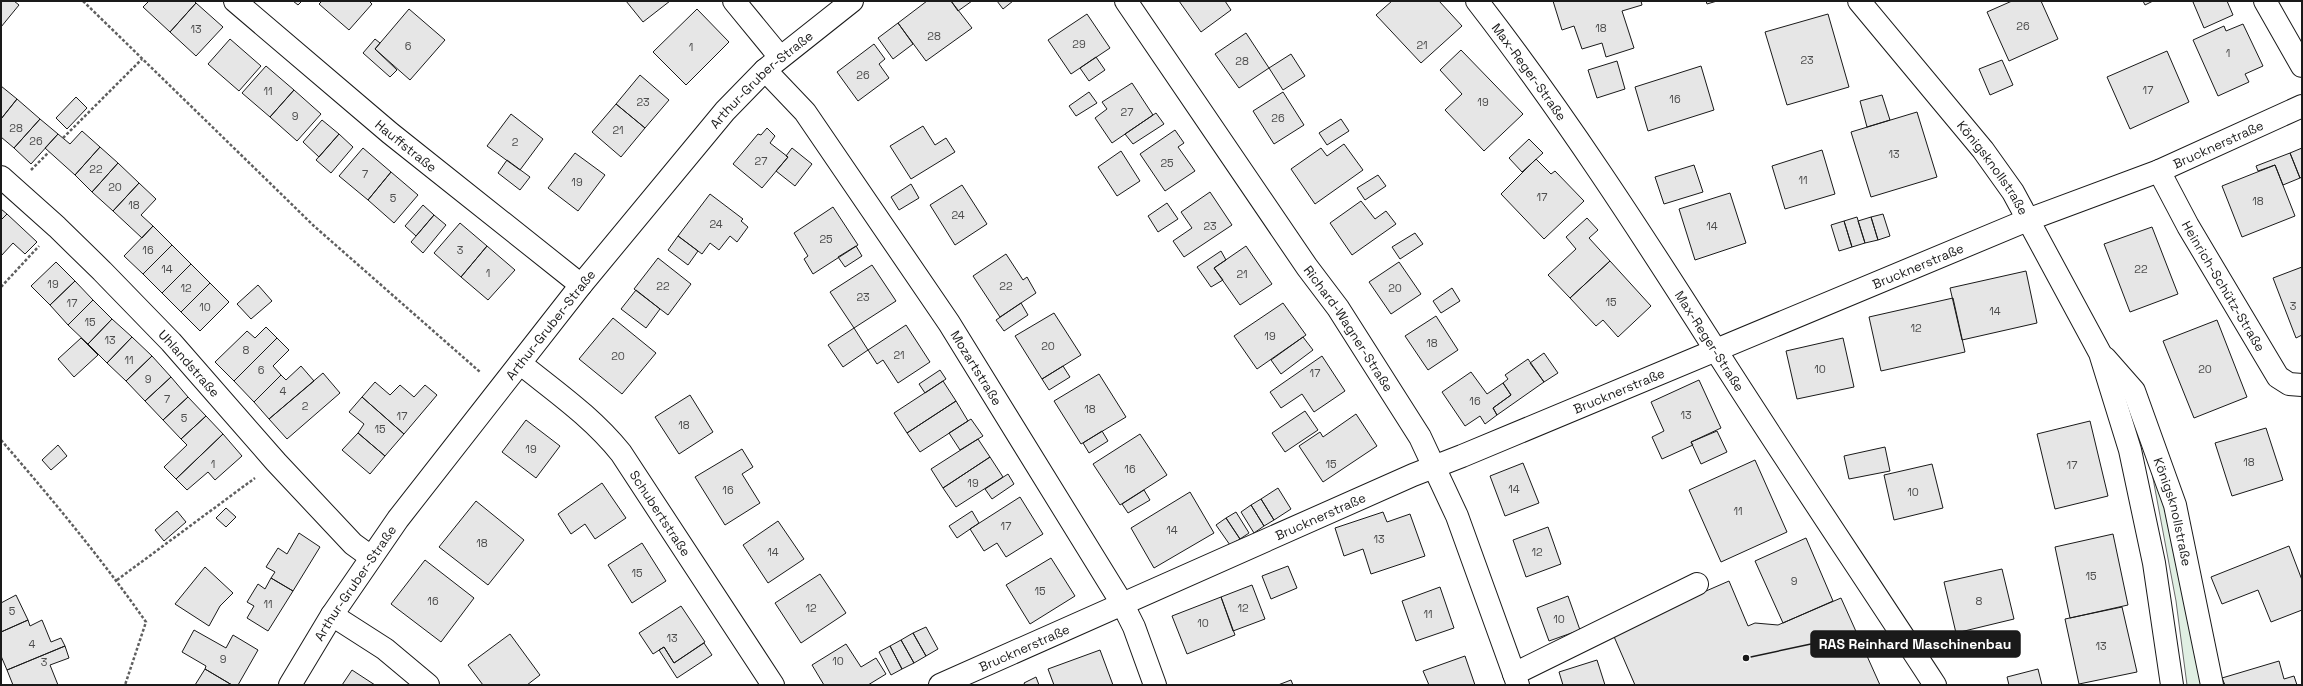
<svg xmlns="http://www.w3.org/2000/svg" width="2303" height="686" font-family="'Space Grotesk',sans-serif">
<rect width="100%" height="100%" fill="#fff"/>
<path fill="#e0efe3" stroke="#6a6a6a" d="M 2152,473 L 2168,502 L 2201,685 L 2187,685 L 2176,601 Z"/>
<path fill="#e6e6e6" stroke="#1a1a1a" d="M 1,1 L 14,1 L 19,5 L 1,27 Z
M 149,1 L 194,1 L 196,3 L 170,32 L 143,7 Z
M 293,1 L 302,1 L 298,5 Z
M 322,1 L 369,1 L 372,4 L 349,30 L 319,4 Z
M 626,1 L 670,1 L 643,22 Z
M 927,1 L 951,1 L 972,28 L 926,61 L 898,23 Z
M 951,1 L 972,1 L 958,11 Z
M 997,1 L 1013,1 L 1003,9 Z
M 1179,1 L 1225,1 L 1231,10 L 1201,32 Z
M 1392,1 L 1439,1 L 1462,26 L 1421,63 L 1376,15 Z
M 1553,1 L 1641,1 L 1642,5 L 1622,11 L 1634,48 L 1606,57 L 1602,43 L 1582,49 L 1574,26 L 1562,30 Z
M 1706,1 L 1717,1 L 1707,4 Z
M 2012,1 L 2041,1 L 2058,39 L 2009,61 L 1987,12 Z
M 2143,1 L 2153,1 L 2145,5 Z
M 2196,1 L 2227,1 L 2233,15 L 2204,28 L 2193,2 Z
M 196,3 L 223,27 L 196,56 L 170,32 Z
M 409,9 L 445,40 L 410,80 L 375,49 Z
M 697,9 L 729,42 L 686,85 L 653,52 Z
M 1087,14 L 1110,48 L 1071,74 L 1048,40 Z
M 1828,14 L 1849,87 L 1787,105 L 1765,32 Z
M 898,23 L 913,44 L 893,59 L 878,38 Z
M 2243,24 L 2263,66 L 2245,74 L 2249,82 L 2218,96 L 2193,40 L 2224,26 L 2226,31 Z
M 1246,33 L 1269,68 L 1239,88 L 1215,54 Z
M 230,39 L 261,66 L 239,91 L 208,64 Z
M 375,39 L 380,43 L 375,49 L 397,70 L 390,77 L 363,53 Z
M 874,44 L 885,59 L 879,64 L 889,78 L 858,101 L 837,72 Z
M 1461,50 L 1523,114 L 1484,151 L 1445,110 L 1462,94 L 1440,70 Z
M 2167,51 L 2189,102 L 2130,129 L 2107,77 Z
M 1291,54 L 1305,76 L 1283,90 L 1269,68 Z
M 1096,57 L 1105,70 L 1089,81 L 1080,68 Z
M 2002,60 L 2013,85 L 1990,95 L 1979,69 Z
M 1617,61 L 1625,89 L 1597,98 L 1588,70 Z
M 266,66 L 294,90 L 270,117 L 242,93 Z
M 1701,66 L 1714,110 L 1648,131 L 1635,87 Z
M 640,75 L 669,100 L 645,128 L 616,104 Z
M 1132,83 L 1153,115 L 1112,143 L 1095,118 L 1107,109 L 1102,102 Z
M 1,86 L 17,99 L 1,119 Z
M 294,90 L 321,114 L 297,141 L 270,117 Z
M 1089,92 L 1097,103 L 1076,116 L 1069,106 Z
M 1283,92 L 1304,125 L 1274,144 L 1253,111 Z
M 1882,95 L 1890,120 L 1867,127 L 1860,101 Z
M 76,97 L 87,108 L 67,129 L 56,118 Z
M 17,99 L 40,119 L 14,148 L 1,137 L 1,119 Z
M 616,104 L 645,128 L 621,157 L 592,132 Z
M 1917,112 L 1937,177 L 1871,197 L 1851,132 Z
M 1156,113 L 1164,124 L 1133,144 L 1125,134 Z
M 511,114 L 543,139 L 520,170 L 487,146 Z
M 40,119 L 58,134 L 31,164 L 14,148 Z
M 1341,119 L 1349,131 L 1327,145 L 1319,133 Z
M 322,120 L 339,134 L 319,157 L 303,142 Z
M 923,126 L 935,145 L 946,138 L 955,152 L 911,179 L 890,146 Z
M 767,128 L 775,136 L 770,143 L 788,157 L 762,188 L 733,164 L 758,134 L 761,135 Z
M 1175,130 L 1184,143 L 1178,147 L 1195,171 L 1165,191 L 1140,154 Z
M 82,131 L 100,147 L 75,175 L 45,148 L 58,134 L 70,144 Z
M 339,134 L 353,147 L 331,173 L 316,160 Z
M 1529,139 L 1543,153 L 1522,172 L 1509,158 Z
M 1344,144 L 1363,170 L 1315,204 L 1291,169 L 1321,148 L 1327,156 Z
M 100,147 L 118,163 L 92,192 L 75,175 Z
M 363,148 L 391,172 L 368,200 L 339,176 Z
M 792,148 L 812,164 L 795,186 L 776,171 L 788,157 L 786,156 Z
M 2302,148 L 2302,177 L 2300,178 L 2290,153 Z
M 1822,150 L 1835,194 L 1785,209 L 1772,166 Z
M 1121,151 L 1140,181 L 1117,196 L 1098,167 Z
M 575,153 L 605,175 L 578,211 L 548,188 Z
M 2290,153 L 2300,178 L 2283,185 L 2275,165 L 2258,171 L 2256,166 Z
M 1536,159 L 1551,174 L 1555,171 L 1584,201 L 1544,239 L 1501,194 Z
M 507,160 L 530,177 L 520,190 L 498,173 Z
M 118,163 L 139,183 L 113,211 L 92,192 Z
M 1694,165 L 1703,192 L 1664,204 L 1655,177 Z
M 2275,165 L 2295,216 L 2242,237 L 2222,186 Z
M 391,172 L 418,195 L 394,223 L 368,200 Z
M 1378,175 L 1386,186 L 1365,200 L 1357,188 Z
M 139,183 L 156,199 L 141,215 L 153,226 L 142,238 L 113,211 Z
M 911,184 L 919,198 L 899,210 L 891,197 Z
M 962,185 L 987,224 L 955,245 L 930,205 Z
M 1210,192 L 1232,225 L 1184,257 L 1173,241 L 1192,228 L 1181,212 Z
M 1730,193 L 1746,243 L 1695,260 L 1679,209 Z
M 710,194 L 743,219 L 741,221 L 748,227 L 737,242 L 730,236 L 719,250 L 710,243 L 702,254 L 678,236 Z
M 1361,201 L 1375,219 L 1386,211 L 1396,224 L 1352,255 L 1330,223 Z
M 1167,203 L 1178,219 L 1158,232 L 1148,216 Z
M 423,205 L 434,215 L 416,236 L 405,226 Z
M 833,207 L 858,245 L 813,274 L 804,259 L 808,256 L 794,233 Z
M 1,209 L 7,214 L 1,220 Z
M 7,214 L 37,242 L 25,254 L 13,243 L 1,256 L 1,220 Z
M 1883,214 L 1890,236 L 1878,240 L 1871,217 Z
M 434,215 L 446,225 L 423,253 L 411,242 Z
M 1857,217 L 1865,243 L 1852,247 L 1844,221 Z
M 1871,217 L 1878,240 L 1865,243 L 1858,221 Z
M 1587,218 L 1598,230 L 1589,238 L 1610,261 L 1570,298 L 1548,275 L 1576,249 L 1566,237 Z
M 1844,221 L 1852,247 L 1839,251 L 1831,225 Z
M 460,223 L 487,246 L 461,277 L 434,253 Z
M 153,226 L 172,245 L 143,274 L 124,256 Z
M 2152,227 L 2178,294 L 2130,312 L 2104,244 Z
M 1415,233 L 1423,244 L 1400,259 L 1392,247 Z
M 678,236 L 698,251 L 688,265 L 668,250 Z
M 172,245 L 191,264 L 162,293 L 143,274 Z
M 487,246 L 515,270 L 488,300 L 461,277 Z
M 856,246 L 862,256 L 845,267 L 838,257 Z
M 1246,246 L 1272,284 L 1240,305 L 1214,268 Z
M 1221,251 L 1226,260 L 1214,268 L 1223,280 L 1211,287 L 1197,267 Z
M 1006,254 L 1023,280 L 1027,277 L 1036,293 L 1000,317 L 973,276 Z
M 658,258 L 691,284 L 668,315 L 634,289 Z
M 1610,261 L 1651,306 L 1618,337 L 1603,320 L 1596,326 L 1570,298 Z
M 56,262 L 75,281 L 50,305 L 31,286 Z
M 1399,262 L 1421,294 L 1391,314 L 1369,282 Z
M 191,264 L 210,283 L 181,312 L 162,293 Z
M 872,265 L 896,301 L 854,328 L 830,292 Z
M 2302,267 L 2302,335 L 2296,338 L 2273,278 Z
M 2026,271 L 2037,323 L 1962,340 L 1950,288 Z
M 75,281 L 93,300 L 68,325 L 50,305 Z
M 210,283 L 229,302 L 200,331 L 181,312 Z
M 258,285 L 272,301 L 251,319 L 237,304 Z
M 1452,288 L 1460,301 L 1441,313 L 1433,301 Z
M 636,290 L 660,309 L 646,328 L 621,309 Z
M 1953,298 L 1965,352 L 1881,371 L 1869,317 Z
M 93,300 L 112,319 L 88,344 L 68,325 Z
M 1021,303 L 1028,315 L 1004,331 L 996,320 Z
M 1283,303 L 1306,335 L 1257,369 L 1234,336 Z
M 1054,313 L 1081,355 L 1042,379 L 1015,336 Z
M 1436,316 L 1458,350 L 1428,370 L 1405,336 Z
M 613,318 L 656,353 L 622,394 L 579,359 Z
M 112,319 L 132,337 L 107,363 L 88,344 Z
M 2217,320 L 2247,397 L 2194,418 L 2163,341 Z
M 906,325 L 930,362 L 898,383 L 883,360 L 877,364 L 868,350 Z
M 266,327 L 277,338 L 234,381 L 215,362 L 247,331 L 255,338 Z
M 854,328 L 868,350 L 843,367 L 828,345 Z
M 132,337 L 152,356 L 126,381 L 107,363 Z
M 1303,337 L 1313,350 L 1281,374 L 1271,360 Z
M 81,338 L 98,355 L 74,377 L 58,359 Z
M 277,338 L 289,350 L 273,366 L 281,375 L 254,402 L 234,381 Z
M 1843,338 L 1854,387 L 1797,399 L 1786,351 Z
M 1544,353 L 1558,373 L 1544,382 L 1530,363 Z
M 152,356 L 171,377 L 145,401 L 126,381 Z
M 1322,356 L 1345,391 L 1314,412 L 1302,394 L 1281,408 L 1270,392 Z
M 1528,359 L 1544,382 L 1497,415 L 1493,408 L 1511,395 L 1503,383 L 1508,379 L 1505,375 Z
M 301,366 L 314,381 L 269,419 L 254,402 L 281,375 L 286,380 Z
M 1063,366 L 1070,377 L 1049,390 L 1042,379 Z
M 940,370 L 946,379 L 925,393 L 919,384 Z
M 1471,372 L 1487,394 L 1503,383 L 1511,395 L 1493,408 L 1497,415 L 1485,424 L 1480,416 L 1465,426 L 1442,392 Z
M 323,373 L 340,393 L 287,439 L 269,419 Z
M 1099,374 L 1126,417 L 1081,444 L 1054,401 Z
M 171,377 L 188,397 L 163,420 L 145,401 Z
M 1699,380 L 1721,428 L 1691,442 L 1693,445 L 1662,459 L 1652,437 L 1664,431 L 1651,402 Z
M 943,381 L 956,401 L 907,433 L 894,413 Z
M 375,382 L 390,395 L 400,385 L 414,397 L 425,385 L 437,395 L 404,434 L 362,397 Z
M 690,395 L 713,432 L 679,454 L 655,417 Z
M 188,397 L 206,416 L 181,439 L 163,420 Z
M 362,397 L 404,434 L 385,456 L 358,433 L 364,424 L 349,412 Z
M 956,401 L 968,421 L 920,452 L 907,433 Z
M 1305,411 L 1318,430 L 1285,452 L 1272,433 Z
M 1356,414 L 1377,446 L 1323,482 L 1299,446 L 1320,432 L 1323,437 Z
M 206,416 L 223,434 L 176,479 L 164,467 L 187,445 L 181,439 Z
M 971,419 L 983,436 L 960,450 L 949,433 Z
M 526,420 L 560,446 L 536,478 L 502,452 Z
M 2090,421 L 2108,496 L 2055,509 L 2037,434 Z
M 2266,428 L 2283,480 L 2232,496 L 2215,443 Z
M 1102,431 L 1108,441 L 1089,453 L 1083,443 Z
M 1717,431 L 1727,452 L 1701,464 L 1691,442 Z
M 358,433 L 385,456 L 370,474 L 342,450 Z
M 223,434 L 242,456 L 215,480 L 208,472 L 187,490 L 176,479 Z
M 1140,434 L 1167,475 L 1120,505 L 1093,464 Z
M 978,439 L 990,457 L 943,488 L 931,469 Z
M 58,445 L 67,456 L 51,470 L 42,460 Z
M 1885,447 L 1890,471 L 1849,479 L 1844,456 Z
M 742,449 L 753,467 L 742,474 L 760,503 L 725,525 L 695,477 Z
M 990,457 L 1003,477 L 956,507 L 943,488 Z
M 1755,460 L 1787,532 L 1721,562 L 1689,490 Z
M 1523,463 L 1539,503 L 1505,516 L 1490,476 Z
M 1932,464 L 1943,508 L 1894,520 L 1884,475 Z
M 1008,474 L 1014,484 L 992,499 L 985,489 Z
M 602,483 L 626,518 L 595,539 L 585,524 L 571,534 L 558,514 Z
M 1278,488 L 1291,509 L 1274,520 L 1261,499 Z
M 1144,490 L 1150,500 L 1128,513 L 1122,504 Z
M 1190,492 L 1214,533 L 1154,568 L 1131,528 Z
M 1020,497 L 1043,534 L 1006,557 L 997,543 L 984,551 L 970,529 Z
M 1261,499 L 1274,520 L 1264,526 L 1251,505 Z
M 476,501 L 524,540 L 488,585 L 439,547 Z
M 1251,505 L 1264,526 L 1254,533 L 1241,512 Z
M 226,508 L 236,517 L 226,527 L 216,518 Z
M 177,511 L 186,522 L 164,541 L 155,530 Z
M 972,511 L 979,523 L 957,538 L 949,526 Z
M 1236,512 L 1249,533 L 1240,539 L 1226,518 Z
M 1383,512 L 1387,522 L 1410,514 L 1425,556 L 1371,574 L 1363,549 L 1344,556 L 1335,528 Z
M 1226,518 L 1240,539 L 1230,545 L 1216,525 Z
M 778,521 L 804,559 L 768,583 L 743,545 Z
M 1548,527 L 1561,564 L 1526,577 L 1513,540 Z
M 299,533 L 320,547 L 293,591 L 271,578 L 275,572 L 266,567 L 278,548 L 287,554 Z
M 2113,534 L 2128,605 L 2070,618 L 2055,547 Z
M 1806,538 L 1833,601 L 1783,623 L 1755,561 Z
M 642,543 L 666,581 L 632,603 L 608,565 Z
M 2289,546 L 2302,580 L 2302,610 L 2271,622 L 2258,590 L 2222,604 L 2211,577 Z
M 1051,558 L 1075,596 L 1030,624 L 1006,585 Z
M 425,560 L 474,598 L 441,642 L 391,604 Z
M 1288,566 L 1297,588 L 1271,599 L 1262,576 Z
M 205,567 L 233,593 L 220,606 L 209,626 L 175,604 Z
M 2002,569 L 2014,619 L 1956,633 L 1944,582 Z
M 820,574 L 846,613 L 801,643 L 775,603 Z
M 271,578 L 293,591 L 268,631 L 247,618 L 254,606 L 247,602 L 258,584 L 265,589 Z
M 1729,581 L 1748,626 L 1755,623 L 1778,625 L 1841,598 L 1880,685 L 1635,685 L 1612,632 Z
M 1252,585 L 1265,619 L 1233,631 L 1221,597 Z
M 1440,587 L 1454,628 L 1416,641 L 1402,601 Z
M 16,595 L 28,620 L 1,632 L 1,603 Z
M 1568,596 L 1580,630 L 1549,641 L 1537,608 Z
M 1221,597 L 1235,635 L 1187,654 L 1172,616 Z
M 681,606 L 705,642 L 674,663 L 664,647 L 653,654 L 639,633 Z
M 2122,607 L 2137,672 L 2079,684 L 2065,619 Z
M 28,620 L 30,626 L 42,620 L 51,642 L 61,638 L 65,646 L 7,670 L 1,656 L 1,632 Z
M 926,627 L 938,649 L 926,656 L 913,633 Z
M 194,630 L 226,648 L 233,635 L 258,650 L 238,685 L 232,685 L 205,669 L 206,666 L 182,652 Z
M 913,633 L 926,656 L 914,663 L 901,640 Z
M 510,634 L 540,675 L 527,685 L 483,685 L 468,665 Z
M 901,640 L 914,663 L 902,669 L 890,646 Z
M 704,643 L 712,655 L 677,678 L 659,650 L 664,647 L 674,663 Z
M 846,644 L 861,667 L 876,658 L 886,674 L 868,685 L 824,685 L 812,665 Z
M 65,646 L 69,658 L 50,665 L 58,685 L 13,685 L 7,670 Z
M 890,646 L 902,669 L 891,675 L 879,652 Z
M 1100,650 L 1113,685 L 1054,685 L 1048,669 Z
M 1465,656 L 1475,685 L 1429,685 L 1423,671 Z
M 1597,660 L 1605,685 L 1563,685 L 1559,672 Z
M 2279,661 L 2284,679 L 2294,676 L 2297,685 L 2225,685 L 2222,678 Z
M 205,669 L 232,685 L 195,685 Z
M 2038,669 L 2042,685 L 2009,685 L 2007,677 Z
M 352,670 L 375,685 L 342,685 Z
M 1036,677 L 1039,685 L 1025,685 L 1024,683 Z
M 1291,680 L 1293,685 L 1278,685 Z"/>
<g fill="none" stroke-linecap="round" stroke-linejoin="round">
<g stroke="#1a1a1a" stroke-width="24">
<g id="minor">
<path id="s1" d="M 235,1 L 390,133 L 581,285"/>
<path d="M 734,1 L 780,57"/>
<path id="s2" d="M 1126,1 L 1307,267 L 1338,308 L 1420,437 L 1457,516 L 1518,685"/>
<path id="s3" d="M 1477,1 C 1563,112 1640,231 1715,349 C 1787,462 1862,573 1935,685"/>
<path id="s4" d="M 1859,1 L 1983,150 L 2013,192 L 2100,353 L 2130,450 L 2154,563 L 2172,685"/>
<path d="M 2265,1 L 2302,66"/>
<path id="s5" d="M 765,70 L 805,112 L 949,323 L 1123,605 L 1134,627 L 1155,685"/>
<path id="s6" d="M 2159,171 L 2188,226 L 2278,377 L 2289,384 L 2302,385"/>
<path id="s7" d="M 1,177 L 57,227 L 102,271 L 171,342 L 276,462 L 353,544 L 371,557"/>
<path id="s8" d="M 2105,358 L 2134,391 L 2175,505 L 2212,685"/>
<path id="s9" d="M 521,364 C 557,393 592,417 621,453 L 773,685"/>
<path d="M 332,615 L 385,649 L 428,685"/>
<path d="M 1514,674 L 1697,584"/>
<path id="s10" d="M 290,685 L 332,615 L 398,519 L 581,285 L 725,111 L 765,70 L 852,1"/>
<path id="s11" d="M 940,685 L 1413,475 L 1462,456 L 2030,219 L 2159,171 L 2302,106"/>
</g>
</g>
<path stroke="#5f5f5f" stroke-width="2.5" stroke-dasharray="3 2" stroke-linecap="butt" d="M 83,1 L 314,226 L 480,372
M 63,138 L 142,59
M 31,170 L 49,152
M 1,287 L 39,246
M 1,440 C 52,499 101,558 146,622 L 125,685
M 117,580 L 255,478"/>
<use href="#minor" stroke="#fff" stroke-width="22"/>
</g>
<g text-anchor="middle" stroke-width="3" stroke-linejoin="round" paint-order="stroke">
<g font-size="11" fill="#4d4d4d">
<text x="2023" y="30">26</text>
<text x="1601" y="32">18</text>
<text x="196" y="33">13</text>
<text x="934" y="40">28</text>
<text x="1079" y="48">29</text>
<text x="1422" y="49">21</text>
<text x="408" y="50">6</text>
<text x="691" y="51">1</text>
<text x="2228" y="57">1</text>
<text x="1807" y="64">23</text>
<text x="1242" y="65">28</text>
<text x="863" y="79">26</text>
<text x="2148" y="94">17</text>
<text x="268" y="95">11</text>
<text x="1675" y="103">16</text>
<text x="643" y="106">23</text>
<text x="1483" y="106">19</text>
<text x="1127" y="116">27</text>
<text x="295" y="120">9</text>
<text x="1278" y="122">26</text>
<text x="16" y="132">28</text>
<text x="618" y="134">21</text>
<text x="36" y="145">26</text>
<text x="515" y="146">2</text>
<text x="1894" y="158">13</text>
<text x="761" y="165">27</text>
<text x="1167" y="167">25</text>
<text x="96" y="173">22</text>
<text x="365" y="178">7</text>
<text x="1803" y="184">11</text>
<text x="577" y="186">19</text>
<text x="115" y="191">20</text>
<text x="1542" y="201">17</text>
<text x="393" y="202">5</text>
<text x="2258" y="205">18</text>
<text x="134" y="209">18</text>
<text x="958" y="219">24</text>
<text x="716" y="228">24</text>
<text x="1210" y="230">23</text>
<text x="1712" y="230">14</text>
<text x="826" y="243">25</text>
<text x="148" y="254">16</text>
<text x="460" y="254">3</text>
<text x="167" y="273">14</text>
<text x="2141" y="273">22</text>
<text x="488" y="277">1</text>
<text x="1242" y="278">21</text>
<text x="53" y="288">19</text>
<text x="663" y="290">22</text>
<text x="1006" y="290">22</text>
<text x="186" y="292">12</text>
<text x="1395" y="292">20</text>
<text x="863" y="301">23</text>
<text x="1611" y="306">15</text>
<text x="72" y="307">17</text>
<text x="2293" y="310">3</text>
<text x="205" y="311">10</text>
<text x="1995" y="315">14</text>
<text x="90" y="326">15</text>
<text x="1916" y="332">12</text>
<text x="1270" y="340">19</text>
<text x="110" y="344">13</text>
<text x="1432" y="347">18</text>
<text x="1048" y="350">20</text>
<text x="246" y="354">8</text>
<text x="899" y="359">21</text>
<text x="618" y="360">20</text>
<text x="129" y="364">11</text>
<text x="1820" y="373">10</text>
<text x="2205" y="373">20</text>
<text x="261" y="374">6</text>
<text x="1315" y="377">17</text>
<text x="148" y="383">9</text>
<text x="283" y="395">4</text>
<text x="167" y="403">7</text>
<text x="1475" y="405">16</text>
<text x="305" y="410">2</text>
<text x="1090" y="413">18</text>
<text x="1686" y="419">13</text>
<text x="402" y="420">17</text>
<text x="184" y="422">5</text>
<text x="684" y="429">18</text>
<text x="380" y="433">15</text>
<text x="531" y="453">19</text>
<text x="2249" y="466">18</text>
<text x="213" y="468">1</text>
<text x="1331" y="468">15</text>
<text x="2072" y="469">17</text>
<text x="1130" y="473">16</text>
<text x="973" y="487">19</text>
<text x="1514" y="493">14</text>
<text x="728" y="494">16</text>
<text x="1913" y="496">10</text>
<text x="1738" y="515">11</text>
<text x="1006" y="530">17</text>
<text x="1172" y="534">14</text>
<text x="1379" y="543">13</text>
<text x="482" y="547">18</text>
<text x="773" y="556">14</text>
<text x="1537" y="556">12</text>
<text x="637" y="577">15</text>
<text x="2091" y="580">15</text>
<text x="1794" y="585">9</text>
<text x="1040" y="595">15</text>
<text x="433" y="605">16</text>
<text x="1979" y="605">8</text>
<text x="268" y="608">11</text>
<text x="811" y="612">12</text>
<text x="1243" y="612">12</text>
<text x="12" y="615">5</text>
<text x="1428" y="618">11</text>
<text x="1559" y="623">10</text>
<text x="1203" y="627">10</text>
<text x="672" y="642">13</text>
<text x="32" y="648">4</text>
<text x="2101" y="650">13</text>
<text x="223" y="663">9</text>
<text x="838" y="665">10</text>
<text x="44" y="666">3</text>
</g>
<g font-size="13" fill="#1a1a1a" stroke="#fff">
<text dy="5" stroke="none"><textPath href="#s3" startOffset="88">Max-Reger-Straße</textPath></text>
<text dy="5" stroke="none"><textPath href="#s10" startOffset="769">Arthur-Gruber-Straße</textPath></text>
<text dy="5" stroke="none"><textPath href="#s11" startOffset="1388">Brucknerstraße</textPath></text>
<text dy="5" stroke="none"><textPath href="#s1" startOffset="224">Hauffstraße</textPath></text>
<text dy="5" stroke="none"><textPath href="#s4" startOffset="214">Königsknollstraße</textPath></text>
<text dy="5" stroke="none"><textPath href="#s11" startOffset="1064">Brucknerstraße</textPath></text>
<text dy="5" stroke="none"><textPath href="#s6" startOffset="132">Heinrich-Schütz-Straße</textPath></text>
<text dy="5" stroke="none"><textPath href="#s10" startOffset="445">Arthur-Gruber-Straße</textPath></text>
<text dy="5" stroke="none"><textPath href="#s2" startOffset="396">Richard-Wagner-Straße</textPath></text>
<text dy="5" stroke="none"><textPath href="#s3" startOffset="412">Max-Reger-Straße</textPath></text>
<text dy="5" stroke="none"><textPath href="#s7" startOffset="265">Uhlandstraße</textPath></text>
<text dy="5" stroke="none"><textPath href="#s5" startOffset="366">Mozartstraße</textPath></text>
<text dy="5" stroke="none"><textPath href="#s11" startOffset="740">Brucknerstraße</textPath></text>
<text dy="5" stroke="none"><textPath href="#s9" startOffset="206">Schubertstraße</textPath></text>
<text dy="5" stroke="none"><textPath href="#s8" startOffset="171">Königsknollstraße</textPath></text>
<text dy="5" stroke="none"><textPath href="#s11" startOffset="416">Brucknerstraße</textPath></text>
<text dy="5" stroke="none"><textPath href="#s10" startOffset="121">Arthur-Gruber-Straße</textPath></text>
<text dy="5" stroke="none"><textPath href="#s11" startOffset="92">Brucknerstraße</textPath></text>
</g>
</g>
<path fill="none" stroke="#1a1a1a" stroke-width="1.5" d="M1746 658L1811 644"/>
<circle fill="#1a1a1a" stroke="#fff" stroke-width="1.5" cx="1746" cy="658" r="4"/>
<rect fill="#1a1a1a" stroke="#1a1a1a" stroke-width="1.5" x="1811" y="631" width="209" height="26" rx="4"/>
<g font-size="14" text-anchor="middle" font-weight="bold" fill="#fff">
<text x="1915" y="649">RAS Reinhard Maschinenbau</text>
</g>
<rect width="2303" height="686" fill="none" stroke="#1a1a1a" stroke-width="4"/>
</svg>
